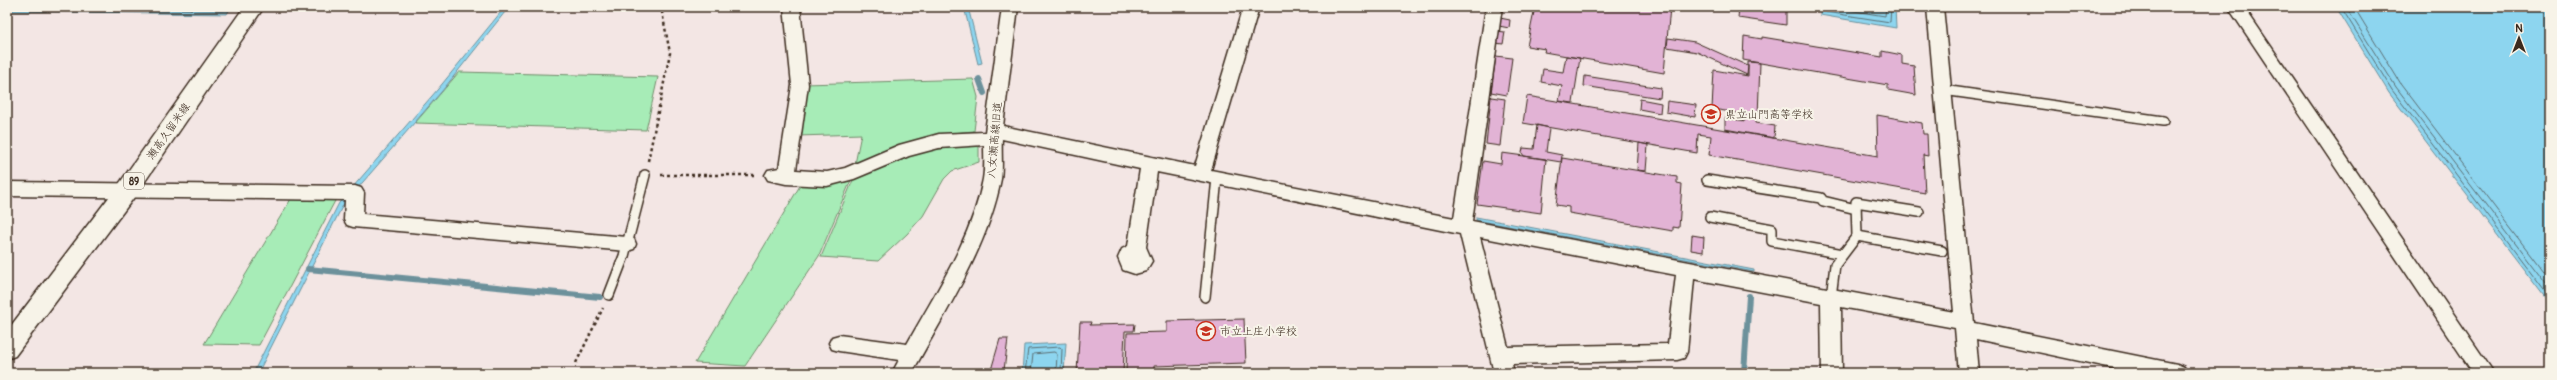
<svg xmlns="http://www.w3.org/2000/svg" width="2557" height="380" font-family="Pangolin,'Klee One',sans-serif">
<rect width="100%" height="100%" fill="#f3e6e4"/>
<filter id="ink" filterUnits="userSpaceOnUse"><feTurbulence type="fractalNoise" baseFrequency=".025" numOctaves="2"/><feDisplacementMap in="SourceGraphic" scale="8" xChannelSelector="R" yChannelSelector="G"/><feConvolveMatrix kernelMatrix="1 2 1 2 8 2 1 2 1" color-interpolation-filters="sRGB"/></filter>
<g filter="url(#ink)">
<path fill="#a7ecb7" stroke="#718b6a" d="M 459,72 L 658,77 L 646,130 L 415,123 Z
M 973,79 L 978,97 L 974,131 C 925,135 900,146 855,164 L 861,134 L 798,136 L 805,84 Z
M 979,144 L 979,162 L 952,171 L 944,179 L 923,216 L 907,234 L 878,261 L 821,257 L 853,180 L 866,172 L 897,159 L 924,151 Z
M 851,180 L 819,256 L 745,366 L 695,363 L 801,184 L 820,185 Z
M 291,199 L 336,199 L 259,345 L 204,344 Z"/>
<path fill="#8dd5ef" stroke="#6c919b" d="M 7,7 L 231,7 L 227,14 L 7,11 Z
M 505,7 L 509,7 L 442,91 L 343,205 L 258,373 L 253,373 L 339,203 L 438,89 Z
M 964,7 L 968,7 L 982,63 L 978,64 Z
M 1820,7 L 1895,7 L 1896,28 L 1820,15 Z
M 2336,7 L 2550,7 L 2550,304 L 2389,93 Z
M 1476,217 L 1754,270 L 1754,272 L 1476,220 Z
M 1066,343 L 1064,373 L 1022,373 L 1024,345 Z"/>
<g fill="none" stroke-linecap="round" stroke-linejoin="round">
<path stroke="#5c6e72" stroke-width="1" d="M 7,7 L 223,10 L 226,7
M 1824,7 L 1826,12 L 1890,22 L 1891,7
M 1829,7 L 1885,16 L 1886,7
M 2341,7 L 2392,90 L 2550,298
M 2346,7 L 2396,87 L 2550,289
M 2354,7 L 2401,84 L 2550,280
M 1025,373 L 1028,349 L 1060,347 L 1062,349 L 1061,373
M 1031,373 L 1033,354 L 1054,352 L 1057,354 L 1056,373"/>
<path stroke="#6c919b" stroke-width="6" d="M 979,79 L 984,93
M 308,269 L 600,297
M 1744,373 L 1749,296"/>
</g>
<path fill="#e2b3d5" stroke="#3b2a1e" d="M 1535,7 L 1670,7 L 1664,73 L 1544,52 L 1545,49 L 1527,46 Z
M 1739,7 L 1786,7 L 1786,25 L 1738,18 Z
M 1500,18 L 1510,20 L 1509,28 L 1499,26 Z
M 1496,31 L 1505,32 L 1503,44 L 1495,43 Z
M 1744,36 L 1762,39 L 1762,37 L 1882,57 L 1882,51 L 1902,55 L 1902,64 L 1914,66 L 1916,95 L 1888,90 L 1888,85 L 1743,60 Z
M 1668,38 L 1695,42 L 1748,66 L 1747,75 L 1697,52 L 1667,47 Z
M 1496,56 L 1512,58 L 1507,95 L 1491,92 Z
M 1566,56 L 1580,58 L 1573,103 L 1559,101 L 1562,86 L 1541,82 L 1543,69 L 1563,72 Z
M 1748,62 L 1760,63 L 1758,116 L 1712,109 L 1714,70 L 1748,76 Z
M 1585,76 L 1661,88 L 1660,98 L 1584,86 Z
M 1527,96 L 1878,156 L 1877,115 L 1922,123 L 1923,134 L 1927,134 L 1928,156 L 1923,155 L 1925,193 L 1709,155 L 1711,136 L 1698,134 L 1697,153 L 1523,123 Z
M 1491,97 L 1505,99 L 1500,146 L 1486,144 Z
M 1640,99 L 1661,103 L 1660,113 L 1639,109 Z
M 1667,101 L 1696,105 L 1695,117 L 1666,112 Z
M 1745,114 L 1755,116 L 1755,123 L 1775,126 L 1774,138 L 1725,129 L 1725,118 L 1745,121 Z
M 1537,125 L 1549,128 L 1546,152 L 1562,155 L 1561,162 L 1524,156 L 1522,153 L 1523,148 L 1534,149 Z
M 1639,143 L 1648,145 L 1646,171 L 1637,170 Z
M 1502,153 L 1546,159 L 1541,213 L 1477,204 L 1483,161 L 1501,164 Z
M 1562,158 L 1677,177 L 1677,183 L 1682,184 L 1679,228 L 1673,227 L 1673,231 L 1569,213 L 1569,207 L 1556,205 Z
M 1692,235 L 1704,237 L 1703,252 L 1691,250 Z
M 1244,319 L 1246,363 L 1154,366 L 1154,373 L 1126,373 L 1127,333 L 1167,332 L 1167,321 Z
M 1080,322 L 1091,322 L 1090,325 L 1135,324 L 1134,331 L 1125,331 L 1123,373 L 1077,373 Z
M 1000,339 L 1008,339 L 1004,370 L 991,370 Z"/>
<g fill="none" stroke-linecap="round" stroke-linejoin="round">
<g stroke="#3b2a1e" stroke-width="12">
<path id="lane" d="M 1943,90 L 2163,121
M 1707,180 L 1821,198 L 1823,201 L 1856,209
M 1710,217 L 1772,229 L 1772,241 L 1843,254
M 1857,236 L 1942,251
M 609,295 L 624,256 L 645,175
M 1205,297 L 1217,178
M 1831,297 L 1835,265 L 1857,236 L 1856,202 L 1919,212"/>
</g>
<g stroke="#3b2a1e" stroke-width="3">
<path id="street" d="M 784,7 L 800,7 L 808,85 L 796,170 L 827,172 L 845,168 L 899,145 L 939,134 L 985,132 L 1002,7 L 1018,7 L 1003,126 L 1195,166 L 1243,7 L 1259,7 L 1211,170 L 1454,218 L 1486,7 L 1502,7 L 1472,221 L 1954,312 L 1927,7 L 1943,7 L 1974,323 L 2177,364 L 2184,367 L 2187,373 L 2136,373 L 1976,339 L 1979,373 L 1959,373 L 1955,328 L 1841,307 L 1842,373 L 1822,373 L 1821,303 L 1694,279 L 1687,352 L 1684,358 L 1677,360 L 1512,364 L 1514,373 L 1494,373 L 1460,234 L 1157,172 L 1146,247 L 1152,261 L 1146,271 L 1135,274 L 1123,270 L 1118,258 L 1122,249 L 1128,246 L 1140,169 L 1002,139 C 1001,152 1003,166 1001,179 C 988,248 945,312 912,373 L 892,373 L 899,360 L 839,351 L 832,349 L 829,343 L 832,337 L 839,335 L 907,344 C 936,292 972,238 983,179 C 985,168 984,156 984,145 L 939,148 L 909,156 L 854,179 L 827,186 L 786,184 L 768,180 L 765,175 L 768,170 L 779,168 L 792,85 ZM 1480,237 L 1676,275 L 1668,344 L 1508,347 Z
M 2228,7 L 2244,7 L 2494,373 L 2473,373 Z
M 7,182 L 355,186 L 361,188 L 364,193 L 363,214 L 627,237 L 634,239 L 636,244 L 634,249 L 627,251 L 353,227 L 347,225 L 344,220 L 345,200 L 7,196 Z"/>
</g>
<g stroke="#3b2a1e" stroke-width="3">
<path id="primary" d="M 244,7 L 264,7 L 135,196 L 15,356 L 7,359 L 7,331 L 119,184 Z"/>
</g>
<path stroke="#3b2a1e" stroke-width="2.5" stroke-dasharray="3 3" stroke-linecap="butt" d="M 648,161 L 670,53 L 661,7
M 661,175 L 756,175
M 576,363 L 603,308"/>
<use href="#lane" stroke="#f7f3e8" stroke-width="9"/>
<use href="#street" fill="#f7f3e8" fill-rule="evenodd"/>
<use href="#primary" fill="#f7f3e8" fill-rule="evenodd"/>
</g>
</g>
<defs>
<g id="school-ring" transform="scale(1)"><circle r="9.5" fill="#f7f3e8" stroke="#c8321e" stroke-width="1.5"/><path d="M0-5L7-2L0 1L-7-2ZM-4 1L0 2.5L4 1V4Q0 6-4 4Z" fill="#c8321e"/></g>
</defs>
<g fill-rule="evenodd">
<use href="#school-ring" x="1711" y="114"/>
<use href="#school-ring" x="1206" y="331"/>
</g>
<g text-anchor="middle" stroke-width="4" stroke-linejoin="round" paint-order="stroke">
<rect fill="#f7f3e8" stroke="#73665b" stroke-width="1" x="124" y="173" width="20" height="16" rx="3"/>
<g font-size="10" font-weight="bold" fill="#3b2a1e">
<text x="134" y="185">89</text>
</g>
<g font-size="11" fill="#3b2a1e" stroke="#f7f3e8" text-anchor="start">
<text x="1725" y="118">県立山門高等学校</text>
<text x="1220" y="335">市立上庄小学校</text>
</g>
<g font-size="11" fill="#3b2a1e" stroke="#f7f3e8">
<text transform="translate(168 131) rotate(-55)" y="4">瀬高久留米線</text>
<text transform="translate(994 140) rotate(-85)" y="4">八女瀬高線旧道</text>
</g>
</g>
<rect width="2557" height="380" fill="none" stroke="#f7f3e8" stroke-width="24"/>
<rect x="12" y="12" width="2533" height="356" fill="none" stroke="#3b2a1e" stroke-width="1.5" filter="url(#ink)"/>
<g transform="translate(2519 38)" stroke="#f7f3e8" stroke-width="3" paint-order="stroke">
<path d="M0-3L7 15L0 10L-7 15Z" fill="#3b2a1e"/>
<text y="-6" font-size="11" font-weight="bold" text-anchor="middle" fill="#3b2a1e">N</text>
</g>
</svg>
